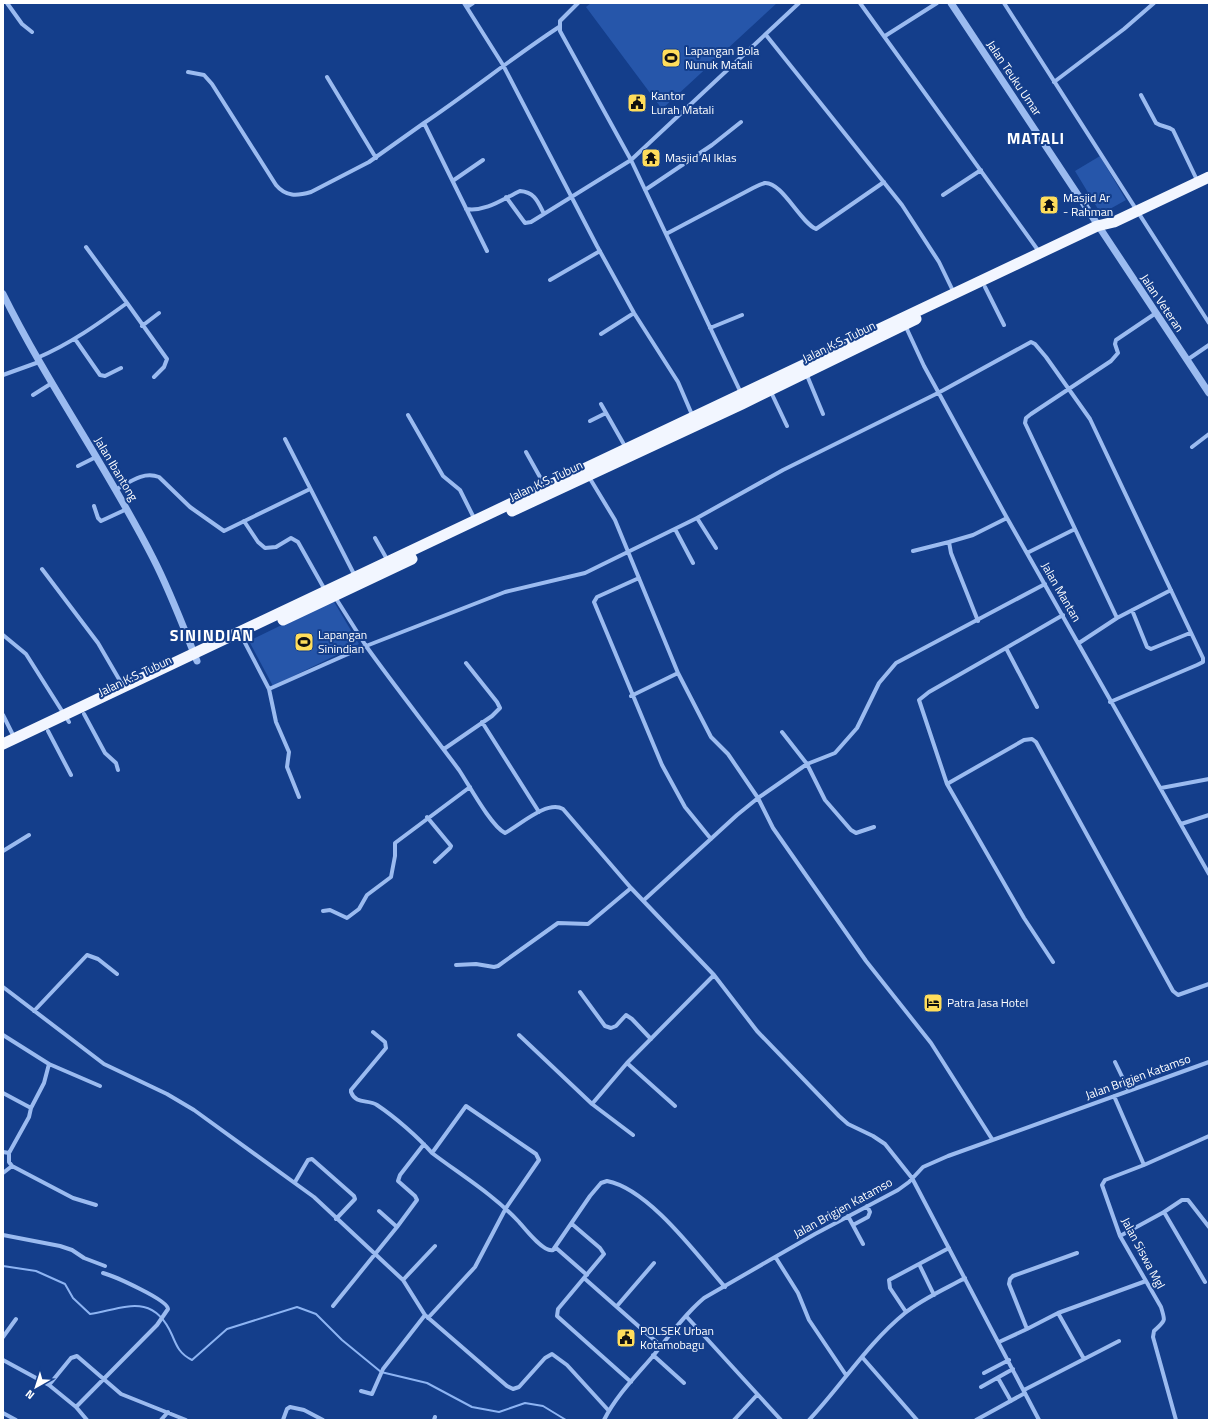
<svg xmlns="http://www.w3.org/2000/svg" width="1212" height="1423" font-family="'Titillium Web',sans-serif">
<rect width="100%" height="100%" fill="#143e8b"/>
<path fill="#2656aa" d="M 591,3 L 777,3 L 662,109 L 586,7 Z
M 1100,156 L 1126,200 L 1101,214 L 1075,171 Z
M 333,600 L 359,644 L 273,686 L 249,641 Z"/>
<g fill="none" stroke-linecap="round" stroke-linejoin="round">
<path stroke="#8db4f3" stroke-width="2" d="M 3,1266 L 36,1271 L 65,1284 L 73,1298 L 90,1314 C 125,1308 153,1292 172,1335 C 177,1347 180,1354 192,1360 L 227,1329 L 297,1307 L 316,1314 L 342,1340 L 381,1372 L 427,1383 L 472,1407 L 499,1412 L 525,1403 L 543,1406 L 566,1420"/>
<path stroke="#9bbbf0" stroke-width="4" d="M 7,3 L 22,24 L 32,32
M 464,3 L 503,65 L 597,246 L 634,313 L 678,382 L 693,417
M 578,3 L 560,21 L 560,31 L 631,160 L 741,393
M 860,3 L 1040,253
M 1004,3 L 1209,323
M 467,7 L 473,3
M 766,35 L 902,205 L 939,262 L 954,293
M 885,36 L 937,3
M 188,72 L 204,75 L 212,84 L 276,185 C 286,197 297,196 311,192 L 369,162 L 424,123
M 327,77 L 376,158
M 1054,82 L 1124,29 L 1154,3
M 1141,95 L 1156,123 C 1162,127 1168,126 1173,130 L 1197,180
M 454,180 L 483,160
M 645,190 L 712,145 L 741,122
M 943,195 L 981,170
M 506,197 L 525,223 L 531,222 L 631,160 L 799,3
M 466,209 C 486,212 503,199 520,191 C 535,192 538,202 544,214
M 666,234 L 753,188 C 757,186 761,184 765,183 C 782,182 800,222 816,229 L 884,182
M 487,251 L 424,123 C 470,92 513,57 559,27
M 550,280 L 600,251
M 985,287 L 1004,325
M 127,303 L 167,359 L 164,367 L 154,377
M 1156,313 L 1116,340 L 1115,344 L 1118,353 L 1111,361 L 1031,414 L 1026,418 L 1025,423 L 1117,618 L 1171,590
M 905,325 L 924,366 L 1007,518 L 1209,874
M 142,326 L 159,313
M 710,328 L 742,315
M 601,334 L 634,313
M 75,339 L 100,375 L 105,376 L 121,368
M 37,358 C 70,344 98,324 127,303 L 86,247
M 1187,360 L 1209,345
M 806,373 L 823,414
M 3,375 L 39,362
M 770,390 L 787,426
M 33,395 L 52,383
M 601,404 L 626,448
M 408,415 L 443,476 L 460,490 L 475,520
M 590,421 L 606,413
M 285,439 L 355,576
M 1192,447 L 1209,434
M 526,452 L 545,486
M 78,466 L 96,457
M 589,477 L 615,520 L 678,673 L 711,737 L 728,754 L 758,798 L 773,828 L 866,961 L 931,1043 L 992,1139
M 115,490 C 130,482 143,471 159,477 L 190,507 L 224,531 L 310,489
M 94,506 L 98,518 L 101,521 L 127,509
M 697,518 L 716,548
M 244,521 L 258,542 L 265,548 L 276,547 L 291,538 L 298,542 L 325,590
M 675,529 L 693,563
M 375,538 L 388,561
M 913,551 L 949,542
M 1027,553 L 1075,529
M 42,569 L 98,643 L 123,686
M 639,578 L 597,597 L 594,602 L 662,765 L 685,807 L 711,839
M 1132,610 L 1147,647 L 1151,649 L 1190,633
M 978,621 L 951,553 L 949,542 L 973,535 L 1007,518
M 3,635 L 26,654 L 69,722
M 243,639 L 269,689 L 366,646 L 335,597
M 1079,643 L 1117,618
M 269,689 L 276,722 L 289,752 L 287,767 L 299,797
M 631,696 L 678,673
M 1037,707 L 1006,648 L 1063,615
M 84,714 L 105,753 L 116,763 L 118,770
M 3,715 L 15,739
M 482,722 L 539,812
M 48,731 L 71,775
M 782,732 L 807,764 L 825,800 L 851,830 L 856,833 L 874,827
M 444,749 L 492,716 L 500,708 L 497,702 L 466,663
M 947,784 L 919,700 L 929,692 L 1006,648
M 1161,788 L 1209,779
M 427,817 L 451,846 L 450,848 L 435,862
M 1181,824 L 1209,815
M 3,851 L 29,835
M 644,900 L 737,815 L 758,798 L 807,764 L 835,753 L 857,728 L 879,683 L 896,663 L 1045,584
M 323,911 L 330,910 L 347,918 L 359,909 L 367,895 L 391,877 L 395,856 L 395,843 L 470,787
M 1053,962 L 1024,918 L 947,784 L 1024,740 L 1032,739 L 1036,742 L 1173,991 L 1178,995 L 1209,984
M 456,965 L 476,964 L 494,967 L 498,966 L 558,923 L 588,924 L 631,888
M 3,987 L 104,1064 L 167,1094 L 194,1110 L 314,1197 L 403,1280 L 425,1315 L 507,1386 L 513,1389 L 519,1387 L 545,1358 L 552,1354 L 567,1365 L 609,1411
M 580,992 L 605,1026 L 611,1028 L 616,1026 L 626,1015 L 632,1019 L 651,1039
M 34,1011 L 87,955 L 98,959 L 117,974
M 373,1032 L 385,1042 L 386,1048 L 351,1090 L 351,1092 C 356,1105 368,1099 377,1105 C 395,1117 418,1137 432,1153 C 461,1175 494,1195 519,1222 C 525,1229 544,1253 553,1250 L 590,1196 L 601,1183 L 607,1181 C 649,1189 697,1255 725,1287
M 3,1035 L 49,1064 L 44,1083 L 31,1108
M 519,1035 L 592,1104 L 633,1135
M 1115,1062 L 1129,1091
M 627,1063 L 675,1106
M 49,1064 L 100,1086
M 3,1093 L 31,1108 L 29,1117 L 9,1153
M 1114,1096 L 1144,1165 L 1105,1180 L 1102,1185 L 1120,1236 L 1161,1307 C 1166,1323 1165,1320 1154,1331 L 1153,1337 L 1176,1420
M 592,1104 L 627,1063 L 714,975
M 3,1152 L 9,1153 L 9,1162 L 12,1166 L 3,1173
M 1144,1165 L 1209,1136
M 12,1166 L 73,1198 L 96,1205
M 295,1182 L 308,1160 L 312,1159 L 354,1196 L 355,1199 L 336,1219
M 379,1211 L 397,1227
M 1164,1212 L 1182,1200 L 1188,1200 L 1209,1227
M 848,1216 L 863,1244
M 572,1224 L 600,1248 L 604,1254 L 558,1309 L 557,1316 L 631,1382
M 853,1225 L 868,1217 L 870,1212 L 867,1206
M 3,1235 L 60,1246 L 72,1250 L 84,1258 L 105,1266
M 1120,1236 L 1164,1212 L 1205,1282
M 555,1247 L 587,1275
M 776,1258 L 798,1293 L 809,1320 L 846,1375
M 919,1264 L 934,1295
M 584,1278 L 661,1346
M 403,1280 L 435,1246
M 333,1306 L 397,1227 L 417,1200 L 415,1196 L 398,1181 L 400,1175 L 424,1144
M 617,1306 L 654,1263
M 906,1312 L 890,1288 L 889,1280 L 949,1248
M 1058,1313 L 1084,1359
M 686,1316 L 781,1420
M 428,1318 L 475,1267 L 506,1208 L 539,1160 L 536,1154 L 466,1106 L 432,1153
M 1027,1329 L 1058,1313 L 1146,1281
M 3,1337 L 16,1319
M 999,1342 L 1027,1329 L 1009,1284 L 1010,1279 L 1013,1276 L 1077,1253
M 653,1355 L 684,1383
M 862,1357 L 917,1420
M 3,1360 L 49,1385 L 76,1407 L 87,1420
M 984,1373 L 1009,1360
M 998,1378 L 1011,1401
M 49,1385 L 71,1358 L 77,1356 L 121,1394 L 186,1420
M 981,1387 L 1013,1369
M 1024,1390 L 1119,1341
M 361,1391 L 372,1394 L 383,1369 L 425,1315
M 76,1407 L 157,1325 L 168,1309 C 168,1300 114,1276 103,1273
M 3,1413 L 16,1420
M 161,1420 L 168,1412
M 283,1420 L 287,1409 L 290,1407 L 304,1410 L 323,1420
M 434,1420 L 435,1417
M 604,1420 C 616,1396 636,1376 653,1356 C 669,1336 685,1314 704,1298 L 815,1234 L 898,1190 L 909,1182 L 923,1167 L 948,1156 L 1209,1062
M 734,1420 L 757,1395
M 809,1420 C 842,1385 867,1344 905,1313 C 922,1299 945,1289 965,1278
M 976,1420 L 1025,1393
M 1039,1420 L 912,1178 L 885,1144 L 873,1136 L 848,1124 L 839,1116 L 757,1031 L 714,975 L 631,888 L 563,809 C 547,800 520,825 505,833 C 491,826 469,785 459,770 C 428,728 396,688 366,646 L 505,592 L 585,573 L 697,518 L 783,470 L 938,393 L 1031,342 L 1035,344 L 1046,357 L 1090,419 L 1203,658 L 1203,662 L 1197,665 L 1110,702"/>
<path stroke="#9bbbf0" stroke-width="7" d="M 951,3 L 1209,393
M 3,294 C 48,385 107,467 153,558 C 170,591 183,626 197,661"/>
<path stroke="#f2f6ff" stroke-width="11" d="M 512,511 L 742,404 L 916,319
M 283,620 L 412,559
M 3,744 L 1097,226 L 1114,222 L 1209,177"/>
</g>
<defs>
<g id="stadium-square" transform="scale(1)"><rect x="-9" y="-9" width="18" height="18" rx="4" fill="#ffdd5b" stroke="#143e8b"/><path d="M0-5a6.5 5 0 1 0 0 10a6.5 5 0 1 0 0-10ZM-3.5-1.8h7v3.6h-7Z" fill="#111"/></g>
<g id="civic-square" transform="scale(1)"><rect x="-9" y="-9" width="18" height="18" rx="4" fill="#ffdd5b" stroke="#143e8b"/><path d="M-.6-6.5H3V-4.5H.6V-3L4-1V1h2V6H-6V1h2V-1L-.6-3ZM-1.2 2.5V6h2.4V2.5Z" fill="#111"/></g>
<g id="temple-square" transform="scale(1)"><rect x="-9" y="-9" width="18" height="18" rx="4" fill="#ffdd5b" stroke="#143e8b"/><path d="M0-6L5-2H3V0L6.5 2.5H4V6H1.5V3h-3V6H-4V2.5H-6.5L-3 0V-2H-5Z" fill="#111"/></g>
<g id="hotel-square" transform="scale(1)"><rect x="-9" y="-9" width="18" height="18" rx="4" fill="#ffdd5b" stroke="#143e8b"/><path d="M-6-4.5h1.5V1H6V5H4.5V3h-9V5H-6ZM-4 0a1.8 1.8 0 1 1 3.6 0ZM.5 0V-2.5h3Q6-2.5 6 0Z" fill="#111"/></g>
</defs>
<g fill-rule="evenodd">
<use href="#stadium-square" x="671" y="58"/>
<use href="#civic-square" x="637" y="103"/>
<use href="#temple-square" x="651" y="158"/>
<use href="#temple-square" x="1049" y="205"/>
<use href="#stadium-square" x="304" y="642"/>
<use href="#hotel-square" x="933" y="1003"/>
<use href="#civic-square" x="626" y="1338"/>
</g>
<g text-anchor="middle" stroke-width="4" stroke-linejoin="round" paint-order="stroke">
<g font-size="12" fill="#fff" stroke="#143e8b" text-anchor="start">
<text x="685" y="55">Lapangan Bola<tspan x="685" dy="14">Nunuk Matali</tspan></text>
<text x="651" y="100">Kantor<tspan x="651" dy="14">Lurah Matali</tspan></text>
<text x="665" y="162">Masjid Al Iklas</text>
<text x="1063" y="202">Masjid Ar<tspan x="1063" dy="14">- Rahman</tspan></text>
<text x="318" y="639">Lapangan<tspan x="318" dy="14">Sinindian</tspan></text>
<text x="947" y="1007">Patra Jasa Hotel</text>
<text x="640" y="1335">POLSEK Urban<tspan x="640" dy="14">Kotamobagu</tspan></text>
</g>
<g font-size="12" fill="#fff" stroke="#143e8b">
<text transform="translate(1014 78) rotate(56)" y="4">Jalan Teuku Umar</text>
<text transform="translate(1162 303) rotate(56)" y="4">Jalan Veteran</text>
<text transform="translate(839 342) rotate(-26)" y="4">Jalan K.S. Tubun</text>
<text transform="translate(116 469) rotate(59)" y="4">Jalan Ibantong</text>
<text transform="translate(546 481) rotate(-25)" y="4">Jalan K.S. Tubun</text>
<text transform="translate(1061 592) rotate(60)" y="4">Jalan Mantan</text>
<text transform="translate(135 676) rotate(-25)" y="4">Jalan K.S. Tubun</text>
<text transform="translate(1138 1077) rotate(-20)" y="4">Jalan Brigjen Katamso</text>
<text transform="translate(843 1208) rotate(-29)" y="4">Jalan Brigjen Katamso</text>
<text transform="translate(1143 1253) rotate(62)" y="4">Jalan Siswa Mgl</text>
</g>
<g font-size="16" font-weight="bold" letter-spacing="1" fill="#fff" stroke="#143e8b">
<text x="1036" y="144">MATALI</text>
<text x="212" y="641">SININDIAN</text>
</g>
</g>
<rect width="1212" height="1423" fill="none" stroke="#ffffff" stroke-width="8"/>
<g transform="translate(36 1387) rotate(219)" stroke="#143e8b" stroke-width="3" paint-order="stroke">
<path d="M0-3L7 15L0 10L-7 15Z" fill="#ffffff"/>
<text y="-6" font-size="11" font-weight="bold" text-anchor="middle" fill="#ffffff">N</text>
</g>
</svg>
